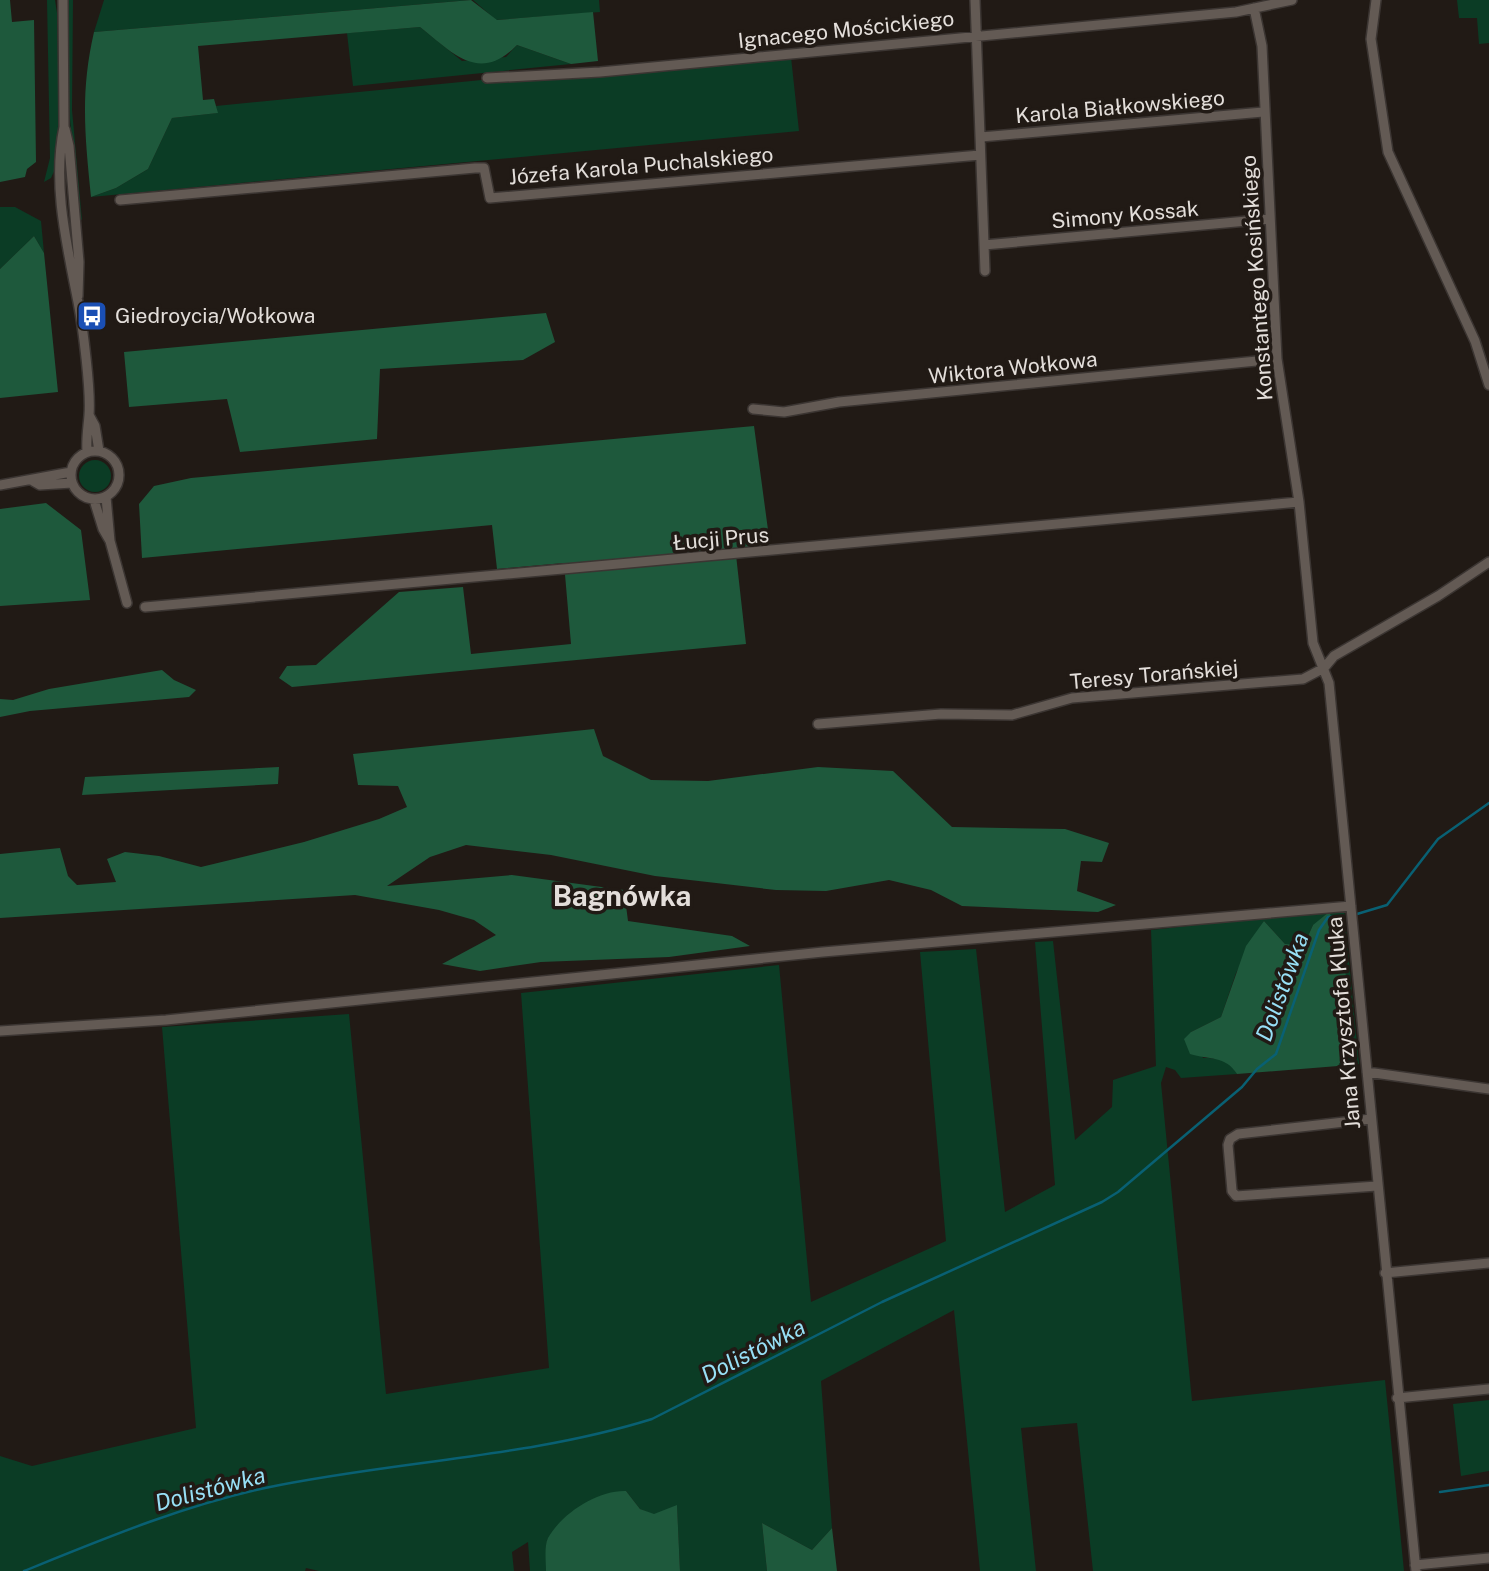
<svg xmlns="http://www.w3.org/2000/svg" width="1489" height="1571" font-family="'Public Sans',sans-serif">
<rect width="100%" height="100%" fill="#211a15"/>
<path fill="#0b3c25" d="M 47,0 L 55,0 L 57,13 L 59,111 L 56,167 L 51,178 L 44,182 L 50,158 Z
M 69,0 L 73,0 L 72,110 L 82,220 L 79,218 L 69,108 Z
M 104,0 L 471,0 L 94,32 Z
M 473,0 L 599,0 L 600,12 L 496,20 Z
M 1457,0 L 1489,0 L 1489,43 L 1479,44 L 1477,18 L 1459,18 Z
M 420,27 L 462,61 L 506,57 L 517,45 L 571,64 L 353,86 L 347,33 Z
M 791,57 L 799,131 L 91,197 L 116,188 L 148,169 L 172,118 L 217,113 L 216,106 L 502,78 Z
M 0,207 L 15,207 L 41,221 L 44,253 L 34,236 L 0,269 Z
M79 476a16 16 0 1 1 32 0a16 16 0 1 1-32 0Z
M 1344,909 L 1359,1064 L 1338,1066 L 1348,1053 L 1351,1031 L 1340,933 L 1313,925 L 1304,945 L 1285,944 L 1264,921 L 1236,973 L 1221,1017 L 1191,1032 L 1203,1058 C 1219,1058 1228,1059 1237,1074 L 1181,1078 L 1175,1070 L 1166,1067 L 1161,1083 L 1192,1401 L 1385,1380 L 1404,1571 L 1093,1571 L 1077,1423 L 1021,1428 L 1036,1571 L 980,1571 L 954,1310 L 821,1381 L 832,1528 L 812,1550 L 762,1523 L 767,1571 L 680,1571 L 677,1506 L 654,1515 L 640,1509 L 626,1491 L 547,1540 L 546,1571 L 530,1571 L 528,1542 L 512,1552 L 514,1571 L 319,1571 L 306,1568 L 305,1571 L 0,1571 L 0,1456 L 32,1466 L 196,1428 L 162,1027 L 349,1014 L 386,1394 L 549,1368 L 521,993 L 779,965 L 811,1302 L 946,1241 L 920,952 L 976,949 L 1005,1212 L 1055,1185 L 1035,942 L 1053,941 L 1075,1140 L 1112,1107 L 1113,1080 L 1156,1066 L 1151,930 Z
M 1489,1400 L 1489,1471 L 1461,1476 L 1453,1404 Z"/>
<path fill="#1e593c" d="M 0,0 L 10,0 L 12,22 L 34,20 L 36,162 L 27,169 L 25,177 L 0,182 Z
M 471,0 L 497,20 L 593,12 L 598,61 L 571,64 L 517,45 C 479,84 453,53 420,27 L 198,46 L 203,100 L 214,99 L 218,113 L 172,118 L 148,169 L 116,188 L 91,197 C 85,136 80,93 94,32 Z
M 34,236 L 44,253 L 58,392 L 0,398 L 0,269 Z
M 546,313 L 555,342 L 523,360 L 380,369 L 377,439 L 240,452 L 227,399 L 129,407 L 124,352 Z
M 754,426 L 771,552 L 736,555 L 746,644 L 292,687 L 279,678 L 287,666 L 316,665 L 399,592 L 463,587 L 471,654 L 571,644 L 564,563 L 497,569 L 492,525 L 142,558 L 139,504 L 154,486 L 191,478 Z
M 46,503 L 81,530 L 90,600 L 0,606 L 0,509 Z
M 162,670 L 174,680 L 196,690 L 189,697 L 30,711 L 0,717 L 0,699 L 13,700 L 49,689 Z
M 594,729 L 603,756 L 651,780 L 708,781 L 818,767 L 893,771 L 952,827 L 1065,829 L 1109,843 L 1102,862 L 1081,861 L 1077,891 L 1116,905 L 1098,912 L 962,906 L 931,890 L 889,880 L 826,891 L 776,890 L 655,876 L 551,855 L 466,845 L 430,857 L 387,886 L 512,875 L 624,890 L 628,921 L 732,936 L 750,946 L 669,957 L 541,962 L 480,971 L 442,964 L 496,935 L 474,920 L 439,910 L 355,895 L 0,918 L 0,854 L 60,848 L 68,876 L 77,885 L 116,882 L 107,859 L 125,852 L 159,856 L 201,867 L 304,842 L 379,819 L 407,807 L 398,786 L 358,785 L 353,754 Z
M 279,767 L 278,784 L 82,795 L 85,777 Z
M 1329,912 L 1340,933 L 1351,1014 L 1351,1043 L 1338,1066 L 1237,1074 C 1225,1055 1209,1060 1190,1054 L 1184,1039 L 1191,1032 L 1221,1017 L 1246,946 L 1264,921 L 1285,944 L 1304,945 L 1313,925 Z
M 626,1491 L 640,1509 L 654,1514 L 677,1505 L 680,1571 L 546,1571 C 546,1562 544,1546 548,1538 C 562,1513 598,1490 626,1491 Z
M 762,1523 L 812,1550 L 832,1528 L 837,1571 L 767,1571 Z"/>
<g fill="none" stroke-linecap="round" stroke-linejoin="round">
<path stroke="#096073" stroke-width="2.5" d="M 1357,914 L 1387,905 L 1438,839 L 1489,803
M 1440,1492 L 1489,1485
M 24,1571 C 103,1539 182,1506 265,1488 C 393,1461 527,1458 652,1419 L 882,1302 L 1102,1202 L 1118,1192 L 1242,1087 L 1257,1069 L 1276,1054 L 1319,930 L 1328,917 L 1343,916"/>
<g stroke="#3b3532" stroke-width="12">
<path id="street" d="M 63,0 L 64,127 C 52,185 67,245 78,302 C 83,327 91,391 89,415 C 88,428 86,439 87,452
M 975,0 L 985,271
M 1376,0 L 1371,39 L 1388,152 L 1475,341 L 1489,385
M 1254,8 L 1262,46 L 1277,359 L 1299,502 L 1313,643 L 1329,683 L 1416,1571
M 487,78 L 600,72 L 1236,12 L 1292,0
M 65,129 L 69,146 L 79,262 L 78,296
M 981,137 L 1263,112
M 120,200 L 475,168 L 484,168 L 490,198 L 980,155
M 984,245 L 1269,219
M 753,409 L 784,412 L 839,402 L 1277,359
M 89,415 L 95,426 L 99,451
M71 475a24 24 0 1 1 48 0a24 24 0 1 1-48 0Z
M 33,481 L 40,485 L 72,483
M 0,485 L 71,472
M 106,497 L 110,541 L 127,603
M 94,500 L 103,529 L 110,541
M 145,607 L 1299,502
M 818,724 L 941,714 L 1012,715 L 1072,698 L 1303,679 L 1324,668 L 1334,656 L 1438,596 L 1489,562
M 0,1031 L 166,1020 L 823,952 L 1351,906
M 1367,1072 L 1489,1089
M 1371,1119 L 1238,1134 L 1230,1139 L 1228,1145 L 1232,1191 L 1236,1196 L 1377,1186
M 1385,1273 L 1489,1263
M 1397,1398 L 1489,1389
M 1415,1565 L 1489,1558"/>
</g>
<use href="#street" stroke="#635a54" stroke-width="9"/>
</g>
<defs>
<g id="bus-square" transform="scale(1.575)"><rect x="-9" y="-9" width="18" height="18" rx="4" fill="#1a4fb4" stroke="#211a15"/><path d="M-5-6H5V4H4V6H2V4H-2V6H-4V4H-5ZM-3.5-4V0h7V-4ZM-3.5 1.2v1.5H-2V1.2ZM2 1.2v1.5H3.5V1.2Z" fill="#fff"/></g>
</defs>
<g fill-rule="evenodd">
<use href="#bus-square" x="92" y="316"/>
</g>
<g text-anchor="middle" stroke-width="7" stroke-linejoin="round" paint-order="stroke">
<g font-size="21" fill="#e3deda" stroke="#211a15">
<text transform="translate(846 30) rotate(-6)" y="7">Ignacego Mościckiego</text>
<text transform="translate(1120 107) rotate(-5)" y="7">Karola Białkowskiego</text>
<text transform="translate(641 166) rotate(-5)" y="7">Józefa Karola Puchalskiego</text>
<text transform="translate(1125 215) rotate(-5)" y="7">Simony Kossak</text>
<text transform="translate(1257 278) rotate(-94)" y="7">Konstantego Kosińskiego</text>
<text transform="translate(1013 368) rotate(-6)" y="7">Wiktora Wołkowa</text>
<text transform="translate(721 539) rotate(-5)" y="7">Łucji Prus</text>
<text transform="translate(1154 675) rotate(-5)" y="7">Teresy Torańskiej</text>
<text transform="translate(1344 1023) rotate(-95)" y="7">Jana Krzysztofa Kluka</text>
</g>
<g font-size="21" fill="#e3deda" stroke="#211a15" text-anchor="start">
<text x="115" y="323">Giedroycia/Wołkowa</text>
</g>
<g font-size="23" font-style="italic" fill="#97dff5" stroke="#211a15">
<text transform="translate(1282 987) rotate(-70)" y="8">Dolistówka</text>
<text transform="translate(753 1351) rotate(-27)" y="8">Dolistówka</text>
<text transform="translate(210 1489) rotate(-15)" y="8">Dolistówka</text>
</g>
<g font-size="28" font-weight="bold" fill="#e3deda" stroke="#211a15">
<text x="622" y="906">Bagnówka</text>
</g>
</g>
</svg>
